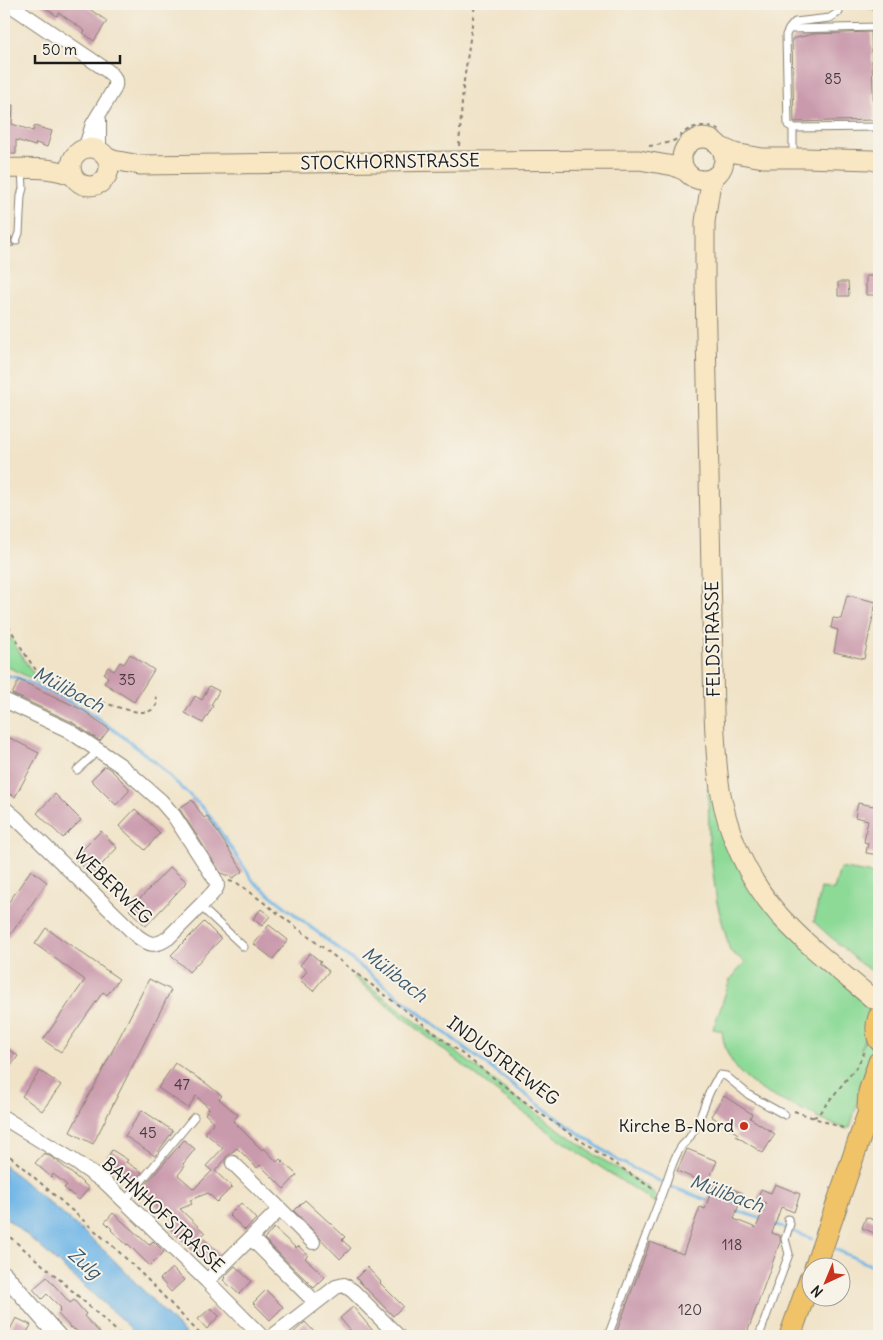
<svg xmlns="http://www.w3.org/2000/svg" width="883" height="1340" font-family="Delius,sans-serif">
<rect width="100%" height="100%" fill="#f7f3e8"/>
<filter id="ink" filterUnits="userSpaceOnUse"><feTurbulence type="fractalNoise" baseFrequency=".02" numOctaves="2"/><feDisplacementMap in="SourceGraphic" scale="10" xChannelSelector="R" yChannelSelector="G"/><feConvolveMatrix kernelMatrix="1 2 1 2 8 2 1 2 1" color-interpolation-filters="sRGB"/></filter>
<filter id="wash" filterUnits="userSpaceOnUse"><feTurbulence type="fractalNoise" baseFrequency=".0096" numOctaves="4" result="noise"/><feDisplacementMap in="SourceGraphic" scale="20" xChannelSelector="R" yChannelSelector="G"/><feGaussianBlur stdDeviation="1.12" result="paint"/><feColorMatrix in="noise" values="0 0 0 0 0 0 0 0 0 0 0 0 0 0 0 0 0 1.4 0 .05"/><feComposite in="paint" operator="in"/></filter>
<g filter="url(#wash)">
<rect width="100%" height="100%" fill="#f0e3c8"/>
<path fill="#8dda97" stroke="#547b5a" d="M 4,627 L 27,664 L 40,683 L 4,665 Z
M 708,787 L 715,797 L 732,853 L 872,1007 L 861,1050 L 867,1034 L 873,1048 L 873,1054 L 850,1127 L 847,1129 L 816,1118 L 817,1116 C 776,1098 727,1083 722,1031 L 713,1029 L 730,980 L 745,962 L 730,951 L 717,903 L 709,842 Z
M 840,868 L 879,875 L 879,975 L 861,964 L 814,922 L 821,888 L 834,890 Z
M 355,975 L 524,1104 L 592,1153 L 646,1186 L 653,1192 L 656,1200 L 655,1203 L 567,1145 L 495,1091 L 365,987 L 353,977 Z"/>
<path fill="#70b6e7" stroke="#466982" d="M 4,1165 L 71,1221 L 110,1256 L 187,1336 L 138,1336 L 122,1320 L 28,1236 L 4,1216 Z"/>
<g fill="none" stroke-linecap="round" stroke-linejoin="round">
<path stroke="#70b6e7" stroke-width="3" d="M 4,675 L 19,678 L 85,709 L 126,739 L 155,762 L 207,812 L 254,882 L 423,1016 L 542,1107 L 617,1160 L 671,1187 L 710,1201
M 735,1210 L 762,1219
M 772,1223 L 812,1239
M 835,1249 L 879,1269"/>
</g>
<g id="blocks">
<path fill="#c999ac" d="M 39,4 L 82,4 L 107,21 L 94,41 L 83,33 L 85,31 L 59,13 L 57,16 Z
M 871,32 L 874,120 L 794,122 L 792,39 L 813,34 Z
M 4,105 L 13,105 L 12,124 L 33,131 L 34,126 L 52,131 L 47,147 L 36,143 L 35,146 L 16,140 L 16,154 L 4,154 Z
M 4,237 L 12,237 L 11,242 L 14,246 L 5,247 Z
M 866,276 L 879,276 L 879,295 L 866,295 Z
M 838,282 L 848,282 L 849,296 L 838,296 Z
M 847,595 L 876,602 L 864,659 L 834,652 L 838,630 L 831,628 L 833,618 L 841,619 Z
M 130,654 L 154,670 L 134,702 L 104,683 L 108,677 L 104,674 L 108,667 L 114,671 L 120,662 L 124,664 Z
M 19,680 L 83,710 L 109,729 L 100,741 L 72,722 L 12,694 Z
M 209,686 L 219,691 L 211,705 L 213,706 L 203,723 L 185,713 L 195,696 L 202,700 Z
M 4,735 L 39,753 L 15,797 L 4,791 Z
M 105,766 L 111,770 L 129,788 L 129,791 L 116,805 L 91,780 Z
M 55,794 L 81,820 L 63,838 L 37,813 Z
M 192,800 L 204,818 L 207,816 L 243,871 L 233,878 L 221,873 L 179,808 Z
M 858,803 L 879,807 L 879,855 L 866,853 L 868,843 L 864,842 L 868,820 L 855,817 Z
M 135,809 L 160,833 L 145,850 L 119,826 Z
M 101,831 L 117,848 L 92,875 L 74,858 Z
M 170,867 L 187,882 L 146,926 L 129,910 Z
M 31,870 L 47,882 L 4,944 L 4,909 Z
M 261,909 L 270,916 L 262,926 L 253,919 Z
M 204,922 L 221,939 L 189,972 L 171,955 Z
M 269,925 L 288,940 L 273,959 L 254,944 Z
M 46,928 L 119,979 L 107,995 L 103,992 L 61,1052 L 43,1040 L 85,980 L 35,944 Z
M 310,953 L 321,962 L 319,963 L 329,971 L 313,991 L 300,980 L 307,971 L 300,965 Z
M 149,979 L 171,990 L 93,1144 L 70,1132 L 91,1091 L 92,1091 Z
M 4,1046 L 18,1056 L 4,1076 Z
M 175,1063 L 207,1084 L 222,1096 L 219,1099 L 238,1115 L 233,1121 L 262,1150 L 264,1148 L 277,1162 L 280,1159 L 297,1175 L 284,1189 L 260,1165 L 257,1168 L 237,1148 L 226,1157 L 224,1161 L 215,1171 L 232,1187 L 217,1202 L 208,1193 L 190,1200 L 192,1204 L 180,1209 L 205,1233 L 201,1236 L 221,1255 L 211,1265 L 207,1261 L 206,1263 L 169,1227 L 175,1221 L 139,1192 L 184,1140 L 195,1149 L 183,1164 L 185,1166 L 178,1175 L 194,1189 L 212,1171 L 206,1166 L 223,1148 L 205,1133 L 214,1122 L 205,1114 L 209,1108 L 196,1096 L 188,1108 L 158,1088 Z
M 40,1071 L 61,1085 L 42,1111 L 22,1096 Z
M 724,1096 L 752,1114 L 750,1118 L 775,1134 L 763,1153 L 736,1136 L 738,1134 L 711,1116 Z
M 142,1110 L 173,1131 L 155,1156 L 125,1136 Z
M 687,1149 L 717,1161 L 707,1184 L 677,1171 Z
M 112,1150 L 128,1160 L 126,1162 L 142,1172 L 134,1182 L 119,1172 L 120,1170 L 106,1160 Z
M 44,1153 L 56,1160 L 89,1188 L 79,1200 L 64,1188 L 67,1185 L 53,1174 L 51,1177 L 35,1163 Z
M 714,1183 L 743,1193 L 734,1219 L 756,1228 L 766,1203 L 757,1200 L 761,1189 L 771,1193 L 775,1184 L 800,1194 L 794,1212 L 781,1207 L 772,1233 L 780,1236 L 780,1242 L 746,1336 L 615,1336 L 650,1242 L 683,1254 L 700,1207 L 705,1209 Z
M 305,1200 L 345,1237 L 342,1240 L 351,1248 L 340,1259 L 294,1211 Z
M 241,1203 L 256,1219 L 245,1230 L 229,1215 Z
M 113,1213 L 149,1245 L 153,1241 L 164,1252 L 150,1266 L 128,1244 L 127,1245 L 111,1230 L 112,1229 L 105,1222 Z
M 866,1217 L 879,1222 L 879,1235 L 862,1228 Z
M 274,1228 L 296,1248 L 298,1246 L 308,1255 L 305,1258 L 325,1277 L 314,1288 L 264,1239 Z
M 235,1266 L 251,1281 L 239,1294 L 223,1280 L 225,1278 L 224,1277 Z
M 367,1267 L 381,1282 L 380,1283 L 403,1306 L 393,1316 L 356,1278 Z
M 172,1268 L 184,1280 L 171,1292 L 160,1279 Z
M 47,1277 L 70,1303 L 74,1300 L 86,1314 L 84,1316 L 103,1336 L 82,1336 L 75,1329 L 74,1330 L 72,1327 L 71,1328 L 58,1314 L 60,1312 L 59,1310 L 61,1308 L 47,1294 L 42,1299 L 33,1289 Z
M 266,1290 L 283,1307 L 270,1320 L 253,1303 Z
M 353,1307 L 364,1320 L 377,1336 L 355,1336 L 340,1318 Z
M 211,1308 L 219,1316 L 207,1329 L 198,1319 Z
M 16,1318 L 31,1325 L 25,1336 L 7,1336 Z
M 305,1322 L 318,1336 L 290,1336 Z"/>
</g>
</g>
<g filter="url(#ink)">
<use href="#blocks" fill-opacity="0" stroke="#868072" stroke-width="1"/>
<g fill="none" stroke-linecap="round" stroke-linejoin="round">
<g stroke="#868072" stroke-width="9">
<path id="service" d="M 869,4 L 869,5 L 879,5
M 879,27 L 789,29 L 786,35 L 788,125 L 793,128 L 879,127
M 789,29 L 795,22 L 830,18 L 839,12 L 839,4
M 793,128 L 793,158
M 16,241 L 19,233 L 21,196 L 23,188 L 22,170
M 77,770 L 99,750
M 200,906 L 244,947
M 125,1201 L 194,1117
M 608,1336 L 667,1180 C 671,1168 674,1157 681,1147 C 684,1143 689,1140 691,1135 C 704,1116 705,1093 720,1075 L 726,1076 L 749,1095 L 785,1115
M 759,1336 L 789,1254 L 785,1239 L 790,1224 L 788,1219"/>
</g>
<g stroke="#868072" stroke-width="16">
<path id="minor" d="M 9,4 L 105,69 C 112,74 118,79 114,89 L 93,124 L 87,143 L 82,149
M 99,120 L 99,151
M 4,700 L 68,730 L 120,765 L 161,801 L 174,816 L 213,876 C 220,887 217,888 209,897 L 168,938 C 155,947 149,945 137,936 L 16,818 L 4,808
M 4,1118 L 74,1161 L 107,1184 L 207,1281 L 261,1336
M 233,1163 L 280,1209
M 251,1238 L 309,1296
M 207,1281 L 280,1209 L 313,1242
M 273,1336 L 336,1287 L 344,1285 L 353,1291 L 398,1336"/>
</g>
<g stroke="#868072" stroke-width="18">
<path id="tertiary" d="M 4,1274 L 58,1336"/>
</g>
<g stroke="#868072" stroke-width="21">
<path id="secondary" d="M682 159a21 21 0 1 1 42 0a21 21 0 1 1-42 0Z
M 721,147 L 734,153 L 763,158 L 804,158 L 872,160 L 879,162
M71 167a19 19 0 1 1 38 0a19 19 0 1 1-38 0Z
M 106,157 L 113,160 L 140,165 L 459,161 L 639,160 L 674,166 L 685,171
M 4,168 C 26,169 53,166 73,176
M 714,177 L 710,188 L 705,222 L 705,287 L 714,712 C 715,738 716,763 720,789 C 728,835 748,879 779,915 C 807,946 841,972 873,999"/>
</g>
<g stroke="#868072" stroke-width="23">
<path id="primary" d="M 879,1017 C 876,1025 876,1032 879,1040
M 868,1108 L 869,1092 L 879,1062
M 815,1268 L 867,1117 L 879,1094
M 790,1336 L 810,1279"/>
</g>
<path stroke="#868072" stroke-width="2" stroke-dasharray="4 4" stroke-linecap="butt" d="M 459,146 L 463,88 L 475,4
M 649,146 C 657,145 666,144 673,141 C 678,139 681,135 686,131 C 697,124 710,125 721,131
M 4,619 C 17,638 32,671 50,685 C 65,697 84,697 101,702 C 116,706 131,713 146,712 C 152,711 155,708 158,703 L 156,696
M 229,881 L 237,883 L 246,889 L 541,1114 L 653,1189
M 794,1111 L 846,1129
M 813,1117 L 817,1116 L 821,1111 L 858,1065 L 866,1049
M 4,1151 L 116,1249 L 146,1278 L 202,1336
M 4,1232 L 57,1277 L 122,1336"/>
<use href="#service" stroke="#fff" stroke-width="7"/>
<use href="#minor" stroke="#fff" stroke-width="14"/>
<use href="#tertiary" stroke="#fff" stroke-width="16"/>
<use href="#secondary" stroke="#f9e7c3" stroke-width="19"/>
<use href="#primary" stroke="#f1c369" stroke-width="21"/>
</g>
</g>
<circle fill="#c8321e" stroke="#f7f3e8" stroke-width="2" cx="744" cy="1126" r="5"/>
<g text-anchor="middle" stroke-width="4" stroke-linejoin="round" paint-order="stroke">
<g font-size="15" fill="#473b40">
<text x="833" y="84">85</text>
<text x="127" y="685">35</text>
<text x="182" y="1090">47</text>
<text x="148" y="1138">45</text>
<text x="732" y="1250">118</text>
<text x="690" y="1315">120</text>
</g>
<g font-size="18" fill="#1c1c1c" stroke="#f7f3e8">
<text transform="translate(390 162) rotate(-1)" y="6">STOCKHORNSTRASSE</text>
<text transform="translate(713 639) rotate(-91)" y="6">FELDSTRASSE</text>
<text transform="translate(113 886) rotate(44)" y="6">WEBERWEG</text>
<text transform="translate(503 1061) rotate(37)" y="6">INDUSTRIEWEG</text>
<text transform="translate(163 1215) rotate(43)" y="6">BAHNHOFSTRASSE</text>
</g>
<g font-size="18" fill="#1c1c1c" stroke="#f7f3e8" text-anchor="end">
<text x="734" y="1132">Kirche B-Nord</text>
</g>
<g font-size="19" font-style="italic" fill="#3e5a6d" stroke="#f7f3e8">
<text transform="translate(69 689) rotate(28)" y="7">Mülibach</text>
<text transform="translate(395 974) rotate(38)" y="7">Mülibach</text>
<text transform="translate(727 1193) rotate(20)" y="7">Mülibach</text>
<text transform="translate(85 1263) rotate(41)" y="7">Zulg</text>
</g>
</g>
<rect width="883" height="1340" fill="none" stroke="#f7f3e8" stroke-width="20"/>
<g transform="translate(826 1282) rotate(224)"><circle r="24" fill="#f7f3e8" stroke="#9f9d96"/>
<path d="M0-4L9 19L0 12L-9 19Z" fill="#c8321e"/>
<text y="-8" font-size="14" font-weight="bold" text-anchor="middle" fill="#1c1c1c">N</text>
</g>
<path d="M35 55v8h85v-8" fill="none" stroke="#1c1c1c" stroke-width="2.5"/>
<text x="42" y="55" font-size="15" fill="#1c1c1c" stroke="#f7f3e8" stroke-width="4" paint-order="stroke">50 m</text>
</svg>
